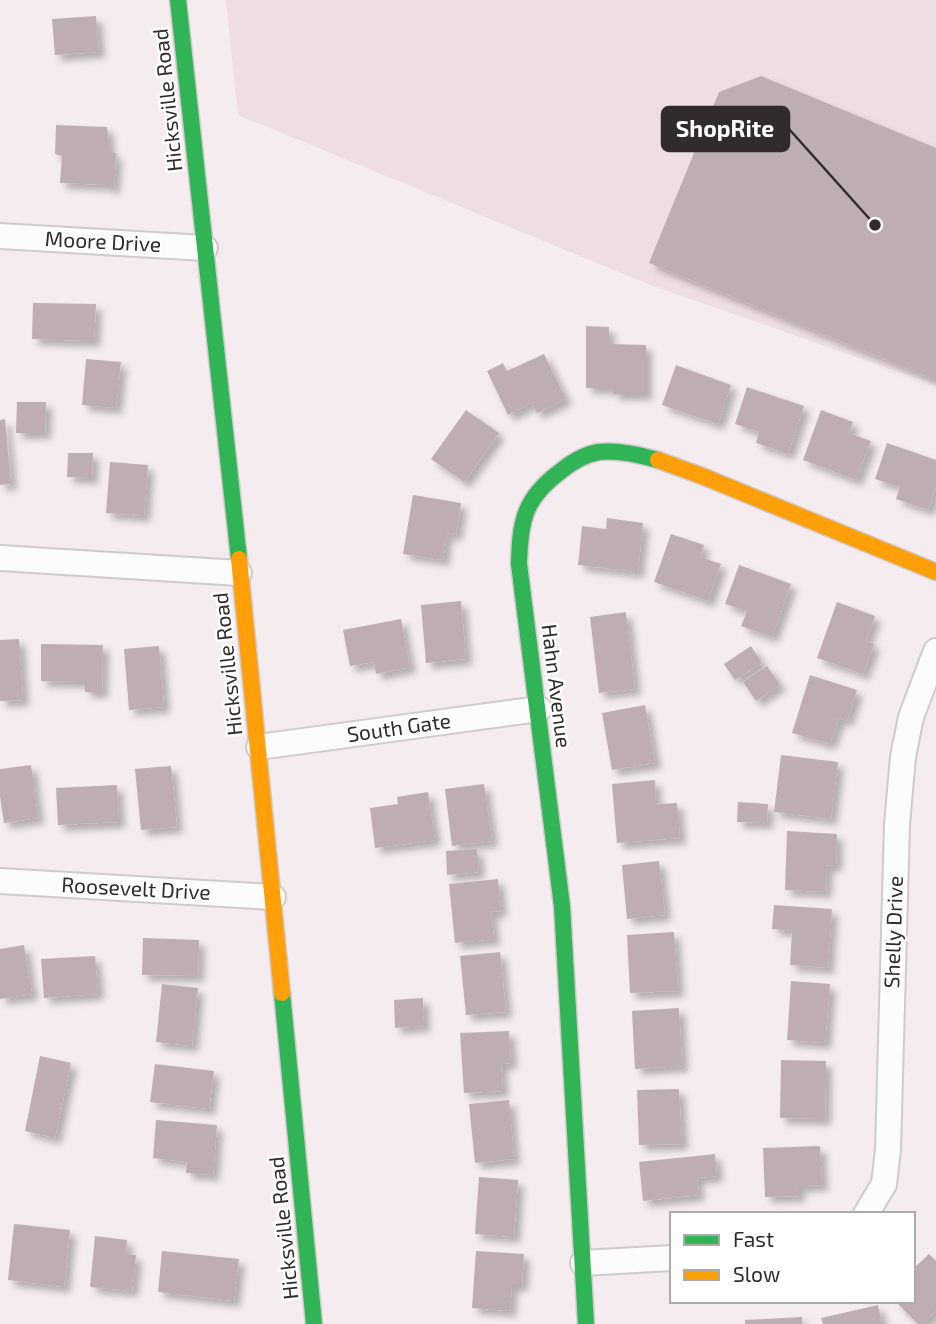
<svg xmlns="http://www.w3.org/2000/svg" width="936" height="1324" font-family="'Exo 2',sans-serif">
<defs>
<filter id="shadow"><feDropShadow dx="6" dy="6" stdDeviation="3.5" flood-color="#0004"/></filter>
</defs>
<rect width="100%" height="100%" fill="#f4ecee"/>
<path fill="#eedee2" d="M 226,0 L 936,0 L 936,385 L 648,284 L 238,115 Z"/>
<path fill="#beaeb2" filter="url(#shadow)" d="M 96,16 L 99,52 L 55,55 L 52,19 Z
M 761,76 L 936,148 L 936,380 L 649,263 L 719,92 Z
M 56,125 L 107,127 L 110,153 L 116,153 L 114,188 L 108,188 L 108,185 L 60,183 L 62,156 L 55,154 Z
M 33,303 L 96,304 L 94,341 L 32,339 Z
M 586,326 L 609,327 L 609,344 L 646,345 L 646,394 L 613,394 L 613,388 L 586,388 Z
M 544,354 L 566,399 L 537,413 L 532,403 L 508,415 L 487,371 L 503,363 L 507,371 Z
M 86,359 L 121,362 L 116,408 L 82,405 Z
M 676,365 L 731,385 L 718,424 L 662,405 Z
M 747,387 L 804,406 L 788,454 L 756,443 L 759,432 L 735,424 Z
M 17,402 L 46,402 L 45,433 L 16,433 Z
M 466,410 L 499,433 L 464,482 L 431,459 Z
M 821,410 L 853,422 L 849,433 L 871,441 L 856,480 L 803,460 Z
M 5,419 L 11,484 L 0,485 L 0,420 Z
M 887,443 L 936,460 L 936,487 L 928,510 L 896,499 L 900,487 L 875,479 Z
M 68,453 L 93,453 L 92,478 L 67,477 Z
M 110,462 L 148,465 L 144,516 L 106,513 Z
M 413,495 L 461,503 L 456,535 L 447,533 L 443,560 L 403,554 Z
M 607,518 L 643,523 L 638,572 L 578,565 L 582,526 L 606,529 Z
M 671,534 L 704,545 L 700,557 L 721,564 L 708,601 L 654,582 Z
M 739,565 L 791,584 L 772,637 L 741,626 L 747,611 L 725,604 Z
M 461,601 L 466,659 L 426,663 L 421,605 Z
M 837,602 L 875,616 L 866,641 L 874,644 L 863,674 L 817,658 Z
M 626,612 L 635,689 L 599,693 L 590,617 Z
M 401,619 L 410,667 L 376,674 L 374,662 L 350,666 L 343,630 Z
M 19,639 L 23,700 L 0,701 L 0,640 Z
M 41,644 L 103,645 L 102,692 L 85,692 L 85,682 L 41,681 Z
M 159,646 L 164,707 L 129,710 L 124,649 Z
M 751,646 L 762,663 L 735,680 L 724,664 Z
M 767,666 L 780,685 L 756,701 L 743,682 Z
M 810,675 L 857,690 L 847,721 L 839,718 L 830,744 L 792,733 Z
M 645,705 L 655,763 L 612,770 L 602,713 Z
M 781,755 L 838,762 L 831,819 L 774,812 Z
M 31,765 L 38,818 L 4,823 L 0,797 L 0,769 Z
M 171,766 L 177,827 L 141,830 L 135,769 Z
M 655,780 L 656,804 L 677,803 L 680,838 L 617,843 L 612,784 Z
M 484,784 L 492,841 L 452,846 L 445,789 Z
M 117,785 L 119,822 L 58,825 L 56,788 Z
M 428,792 L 435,840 L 375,848 L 370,808 L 398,804 L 397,797 Z
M 738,802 L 768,804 L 767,823 L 737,822 Z
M 787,831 L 837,834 L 836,866 L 827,865 L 826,892 L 785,890 Z
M 477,849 L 479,872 L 447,875 L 446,851 Z
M 659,861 L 665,915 L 627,919 L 622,865 Z
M 498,879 L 501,911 L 491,912 L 494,939 L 455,943 L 449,884 Z
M 774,905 L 832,909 L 828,968 L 790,965 L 792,931 L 772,929 Z
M 674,932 L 678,991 L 630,993 L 627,935 Z
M 143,938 L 199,940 L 198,976 L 142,975 Z
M 24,945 L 32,994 L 0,999 L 0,949 Z
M 500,952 L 506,1012 L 466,1015 L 460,956 Z
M 95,956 L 98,994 L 44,998 L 41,959 Z
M 791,981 L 830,984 L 825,1043 L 787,1040 Z
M 162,984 L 198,988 L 192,1046 L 156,1042 Z
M 423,998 L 424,1026 L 395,1028 L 394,1000 Z
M 679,1008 L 682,1066 L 635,1069 L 632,1011 Z
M 509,1031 L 511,1063 L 501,1064 L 503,1091 L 464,1093 L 460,1033 Z
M 40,1056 L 71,1063 L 55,1138 L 25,1131 Z
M 781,1060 L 826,1061 L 825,1119 L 780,1118 Z
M 155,1064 L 214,1071 L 209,1109 L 150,1102 Z
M 679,1089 L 682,1144 L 639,1145 L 637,1090 Z
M 509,1100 L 514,1159 L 475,1163 L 469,1104 Z
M 156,1120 L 217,1125 L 213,1175 L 186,1173 L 187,1162 L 153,1158 Z
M 820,1146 L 822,1185 L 799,1186 L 799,1196 L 765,1197 L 763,1148 Z
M 715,1154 L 717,1176 L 697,1178 L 699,1195 L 643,1201 L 639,1162 Z
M 479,1177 L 518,1180 L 514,1237 L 475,1234 Z
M 14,1224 L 70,1230 L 64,1287 L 8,1280 Z
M 95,1236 L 127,1240 L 126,1254 L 136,1255 L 132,1291 L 90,1287 Z
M 162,1251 L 239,1259 L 234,1301 L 158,1292 Z
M 476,1251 L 524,1254 L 522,1285 L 512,1285 L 510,1311 L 472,1308 Z
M 929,1254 L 936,1261 L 936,1311 L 923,1324 L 918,1324 L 895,1301 L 913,1301 L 913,1269 Z
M 878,1305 L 882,1324 L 823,1324 L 821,1318 Z
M 802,1317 L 802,1324 L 745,1324 L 745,1320 Z"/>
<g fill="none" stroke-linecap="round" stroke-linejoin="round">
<g stroke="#d0cacc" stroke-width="28">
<path id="street" d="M 0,236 L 205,248
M 0,558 L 239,573
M 259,747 L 539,709
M 0,881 L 273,897
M 866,1214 L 884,1184 L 888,1150 L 897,824 L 903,757 L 911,717 L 936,651
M 583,1263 L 672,1258"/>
</g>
<g stroke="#d0cacc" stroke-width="19">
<path id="fast" d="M 178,0 L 239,559
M 282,993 L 314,1324
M 586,1324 L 562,906 L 519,564 C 520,521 524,498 561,471 C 572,462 585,454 599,452 C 619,450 639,455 658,460"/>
</g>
<g stroke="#d0cacc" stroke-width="19">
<path id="slow" d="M 658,460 L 702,476 L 936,572
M 239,559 L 282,993"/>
</g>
<use href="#street" stroke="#fdfcfc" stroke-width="24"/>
<use href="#fast" stroke="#30b455" stroke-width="16"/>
<use href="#slow" stroke="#ff9f0a" stroke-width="16"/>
</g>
<g text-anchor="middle" stroke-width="5" stroke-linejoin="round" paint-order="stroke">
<g font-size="21" fill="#312b2c" stroke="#fff">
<text transform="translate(168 100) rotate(-96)" y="7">Hicksville Road</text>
<text transform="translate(103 242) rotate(3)" y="7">Moore Drive</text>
<text transform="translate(228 664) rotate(-96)" y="7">Hicksville Road</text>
<text transform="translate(556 686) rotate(83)" y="7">Hahn Avenue</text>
<text transform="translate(399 728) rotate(-8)" y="7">South Gate</text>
<text transform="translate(136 889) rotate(3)" y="7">Roosevelt Drive</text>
<text transform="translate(894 932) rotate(-88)" y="7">Shelly Drive</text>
<text transform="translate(284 1228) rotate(-96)" y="7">Hicksville Road</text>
</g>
</g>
<path fill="none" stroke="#312b2c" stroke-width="2.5" d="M875 225L789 129"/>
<circle fill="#312b2c" stroke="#fff" stroke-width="2.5" cx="875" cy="225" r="7"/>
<rect fill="#312b2c" stroke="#312b2c" stroke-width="2.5" x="662" y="107" width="127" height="44" rx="7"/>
<g font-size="23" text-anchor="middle" font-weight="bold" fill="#fff">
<text x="725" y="137">ShopRite</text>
</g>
<rect x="670" y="1212" width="245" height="91" fill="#ffffff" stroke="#adaaab" stroke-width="2"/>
<rect x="684" y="1235" width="35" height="10" fill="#30b455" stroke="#adaaab" stroke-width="2"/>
<text x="733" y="1247" font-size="21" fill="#312b2c">Fast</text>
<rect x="684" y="1270" width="35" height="10" fill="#ff9f0a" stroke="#adaaab" stroke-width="2"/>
<text x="733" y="1282" font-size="21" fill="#312b2c">Slow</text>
</svg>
